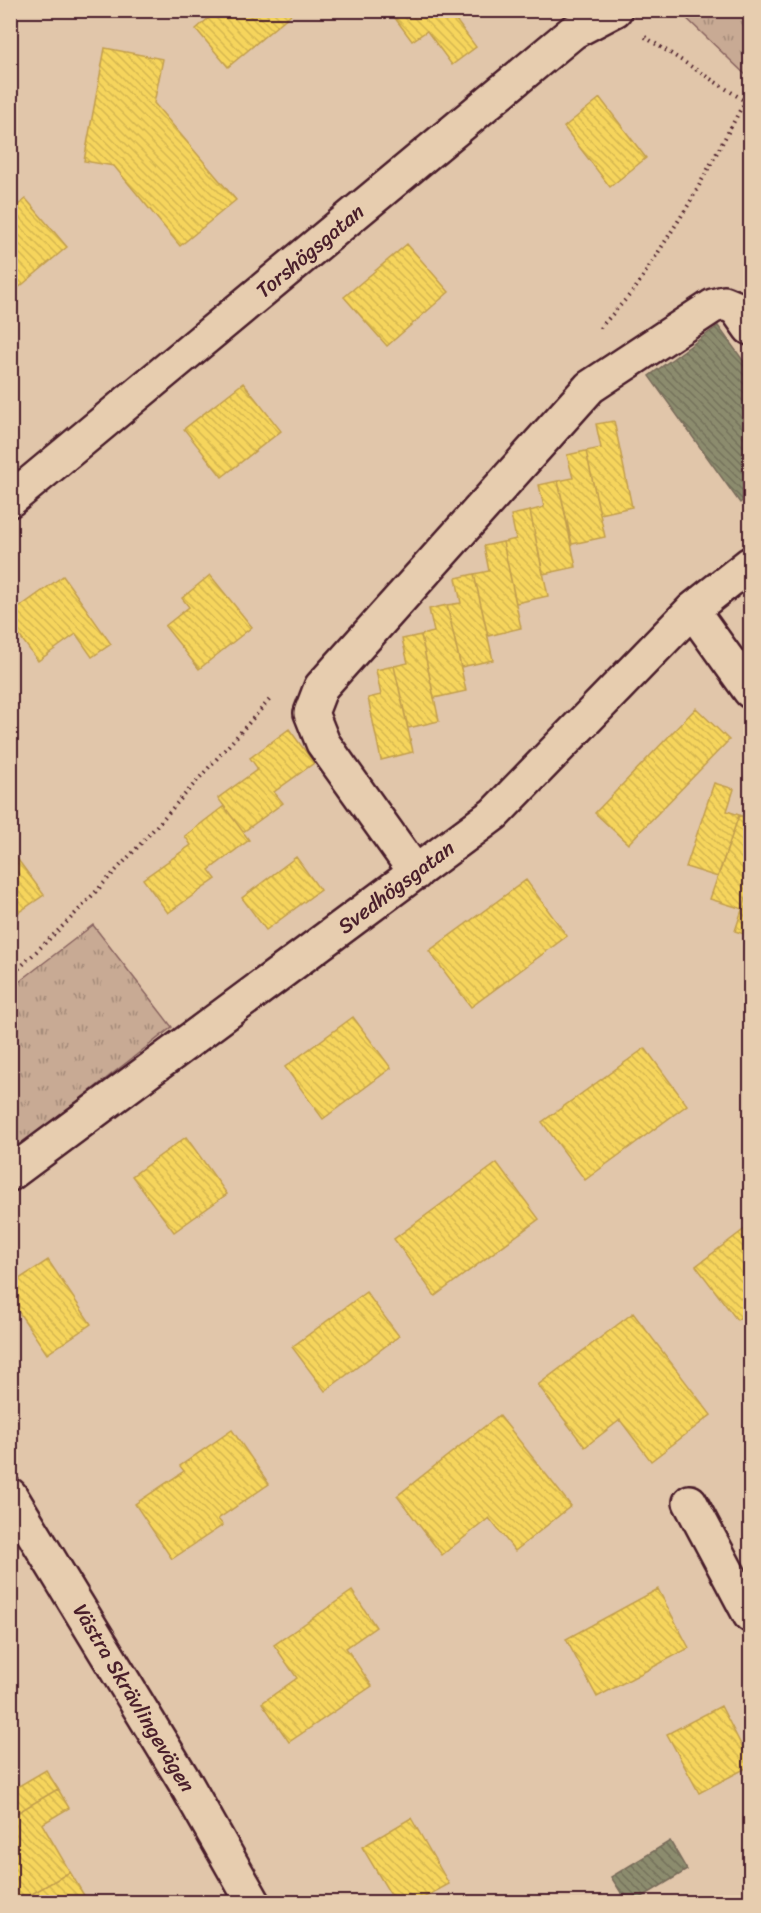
<svg xmlns="http://www.w3.org/2000/svg" width="761" height="1913" font-family="Sriracha,sans-serif">
<defs>
<pattern id="park-tufts" width="24" height="20" patternUnits="userSpaceOnUse" patternTransform="scale(1.5)"><rect width="24" height="20" fill="#c8aa94"/><path d="M3 7l-1-3M5 7V3M7 7l1-3M15 17l-1-3M17 17v-4M19 17l1-3" fill="none" stroke="#a48a79"/></pattern>
<pattern id="homes-back-hatch" width="6" height="6" patternUnits="userSpaceOnUse" patternTransform="scale(1.5)"><rect width="6" height="6" fill="#f6d55c"/><path d="M-1 5l2 2M0 0l6 6M5-1l2 2" fill="none" stroke="#d4b650"/></pattern>
<pattern id="industry-back-hatch" width="6" height="6" patternUnits="userSpaceOnUse" patternTransform="scale(1.5)"><rect width="6" height="6" fill="#8c8c6e"/><path d="M-1 5l2 2M0 0l6 6M5-1l2 2" fill="none" stroke="#74725b"/></pattern>
</defs>
<rect width="100%" height="100%" fill="#e1c6aa"/>
<filter id="ink" filterUnits="userSpaceOnUse"><feTurbulence type="fractalNoise" baseFrequency=".0167" numOctaves="2"/><feDisplacementMap in="SourceGraphic" scale="12" xChannelSelector="R" yChannelSelector="G"/><feConvolveMatrix kernelMatrix="1 2 1 2 8 2 1 2 1" color-interpolation-filters="sRGB"/></filter>
<g filter="url(#ink)">
<path fill="url(#park-tufts)" stroke="#896460" stroke-width="1.5" d="M 679,11 L 750,11 L 750,79 Z
M 93,925 L 172,1027 L 11,1153 L 11,988 Z"/>
<path fill="url(#homes-back-hatch)" stroke="#c29e4d" stroke-width="1.5" d="M 218,10 L 296,10 L 228,67 L 196,29 Z
M 389,10 L 453,10 L 450,12 L 476,47 L 452,65 L 427,31 L 412,41 Z
M 105,48 L 163,59 L 154,103 L 236,200 L 180,246 L 114,166 L 84,161 Z
M 600,98 L 646,158 L 610,187 L 564,127 Z
M 26,199 L 67,247 L 10,295 L 10,211 Z
M 407,244 L 449,292 L 387,346 L 344,297 Z
M 243,383 L 281,431 L 222,477 L 184,429 Z
M 614,421 L 632,507 L 600,514 L 586,451 L 601,448 L 596,424 Z
M 586,451 L 605,537 L 572,544 L 558,481 L 573,478 L 567,455 Z
M 558,481 L 576,567 L 543,574 L 530,511 L 544,507 L 539,485 Z
M 530,511 L 548,596 L 516,603 L 503,542 L 516,539 L 511,515 Z
M 503,542 L 521,628 L 488,636 L 474,574 L 489,571 L 484,546 Z
M 474,574 L 493,660 L 461,667 L 447,605 L 461,603 L 456,578 Z
M 210,575 L 252,627 L 199,669 L 165,626 L 189,607 L 182,598 Z
M 63,576 L 111,644 L 92,657 L 76,634 L 38,661 L 10,623 L 10,614 Z
M 447,605 L 466,691 L 434,698 L 421,635 L 434,632 L 429,609 Z
M 421,635 L 439,721 L 408,728 L 394,666 L 408,663 L 402,639 Z
M 394,666 L 413,752 L 381,760 L 368,698 L 381,695 L 376,670 Z
M 696,708 L 729,740 L 628,844 L 595,813 Z
M 289,729 L 314,763 L 274,792 L 283,803 L 243,832 L 218,798 L 258,769 L 250,758 Z
M 714,783 L 734,789 L 727,811 L 739,815 L 718,877 L 686,867 Z
M 224,806 L 249,840 L 209,870 L 216,879 L 168,913 L 143,879 L 191,845 L 185,836 Z
M 739,815 L 750,819 L 750,886 L 743,909 L 710,899 Z
M 10,849 L 44,895 L 10,918 Z
M 296,857 L 320,890 L 266,930 L 242,898 Z
M 526,880 L 567,936 L 471,1007 L 429,951 Z
M 750,886 L 750,936 L 735,931 Z
M 353,1017 L 391,1068 L 323,1119 L 285,1067 Z
M 645,1048 L 687,1105 L 585,1180 L 542,1122 Z
M 186,1137 L 227,1194 L 174,1232 L 132,1176 Z
M 497,1163 L 539,1219 L 435,1296 L 394,1239 Z
M 750,1225 L 750,1310 L 737,1320 L 696,1266 Z
M 48,1260 L 91,1324 L 47,1354 L 10,1299 L 10,1285 Z
M 366,1292 L 399,1336 L 325,1391 L 292,1347 Z
M 633,1313 L 711,1415 L 651,1461 L 620,1420 L 585,1447 L 538,1385 Z
M 499,1415 L 571,1506 L 515,1551 L 489,1518 L 442,1555 L 397,1496 Z
M 232,1430 L 269,1484 L 218,1519 L 223,1525 L 172,1559 L 135,1504 L 184,1471 L 180,1466 Z
M 658,1589 L 689,1648 L 597,1697 L 566,1639 Z
M 352,1591 L 376,1627 L 346,1648 L 372,1686 L 289,1742 L 262,1703 L 297,1678 L 274,1645 Z
M 721,1706 L 750,1762 L 750,1766 L 699,1793 L 667,1734 Z
M 46,1770 L 58,1789 L 10,1817 L 10,1771 L 19,1786 Z
M 58,1789 L 69,1808 L 42,1824 L 70,1872 L 18,1902 L 10,1902 L 10,1843 L 15,1841 L 10,1833 L 10,1817 Z
M 411,1818 L 449,1884 L 416,1902 L 395,1902 L 362,1847 Z
M 70,1872 L 88,1902 L 18,1902 Z"/>
<path fill="url(#industry-back-hatch)" stroke="#786b5a" stroke-width="1.5" d="M 718,326 L 750,370 L 750,495 L 740,503 L 649,376 Z
M 670,1841 L 687,1870 L 634,1902 L 627,1902 L 611,1877 Z"/>
<g fill="none" stroke-linecap="round" stroke-linejoin="round">
<g stroke="#4a1f2b" stroke-width="38">
<path id="minor" d="M 10,500 L 573,32 L 615,10
M 692,610 L 750,691
M 416,873 L 323,743 L 311,713 L 321,687 L 590,387 L 713,306 L 724,303 L 736,308 L 750,328
M 10,1174 L 494,814 L 692,610 L 750,564
M 10,1495 L 186,1784 L 253,1902
M 690,1502 L 750,1615"/>
</g>
<path stroke="#4a1f2b" stroke-width="4" stroke-dasharray="1.5 4.5" stroke-linecap="butt" d="M 645,37 L 745,101
M 600,328 L 635,289 L 689,204 L 750,92
M 10,977 L 71,918 L 136,849 L 272,697"/>
<use href="#minor" stroke="#e7cdaf" stroke-width="33"/>
</g>
</g>
<g text-anchor="middle" stroke-width="6" stroke-linejoin="round" paint-order="stroke">
<g font-size="21" fill="#4a1f2b" stroke="#e7cdaf">
<text transform="translate(310 251) rotate(-40)" y="7">Torshögsgatan</text>
<text transform="translate(396 887) rotate(-37)" y="7">Svedhögsgatan</text>
<text transform="translate(134 1698) rotate(59)" y="7">Västra Skrävlingevägen</text>
</g>
</g>
<rect width="761" height="1913" fill="none" stroke="#e7cdaf" stroke-width="36"/>
<rect x="18" y="18" width="725" height="1877" fill="none" stroke="#4a1f2b" stroke-width="2" filter="url(#ink)"/>
</svg>
